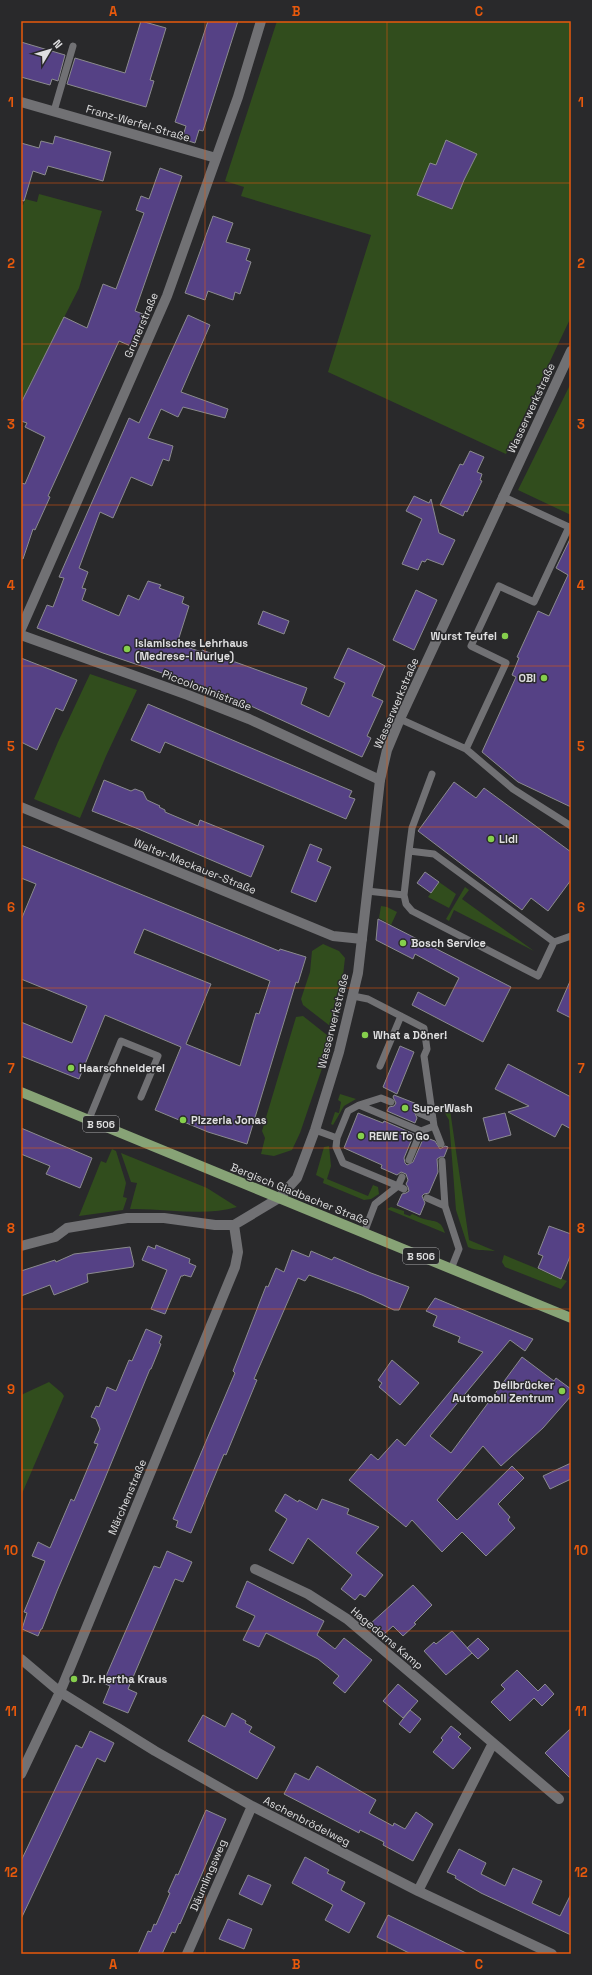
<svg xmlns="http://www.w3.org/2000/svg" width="592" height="1975" font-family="'Space Grotesk',sans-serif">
<rect width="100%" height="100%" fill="#29292b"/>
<path fill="#314d1d" d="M 277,21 L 571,21 L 571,317 L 506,454 L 328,372 L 371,235 L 241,196 L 244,187 L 225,181 Z
M 39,194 L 102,211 L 79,288 L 21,402 L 21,205 L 23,205 L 25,199 L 37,202 Z
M 571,383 L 571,515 L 518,490 Z
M 90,674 L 137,690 L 106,756 L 80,818 L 34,799 L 58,742 Z
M 439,882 L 456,894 L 449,908 L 428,897 Z
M 465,887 L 469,890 L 462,899 L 534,951 L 454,910 L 449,921 L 446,919 Z
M 381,906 L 387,907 L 397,912 L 391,925 L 379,918 Z
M 323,944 L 339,951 L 345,958 L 340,1001 L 334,1029 L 303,1005 L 301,999 L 310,972 L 312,951 Z
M 303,1016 L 332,1039 L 331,1042 L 300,1133 L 292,1150 L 274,1156 L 261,1154 L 265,1138 L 262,1131 L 296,1017 Z
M 340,1094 L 356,1099 L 344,1106 L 333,1125 L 331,1124 L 335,1112 L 339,1113 L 341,1102 L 338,1100 Z
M 449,1103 L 469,1240 L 495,1251 C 486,1250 476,1251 468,1247 L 456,1210 L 449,1120 L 440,1105 Z
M 329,1146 L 331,1166 L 327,1179 L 368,1196 L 373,1185 L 378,1187 L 379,1194 L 371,1199 L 364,1200 L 323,1183 L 324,1179 L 316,1175 L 324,1147 Z
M 112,1149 L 116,1151 L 126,1183 L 123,1197 L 127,1198 L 123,1210 L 79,1216 L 101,1161 L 106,1163 Z
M 121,1153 L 207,1188 L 237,1207 C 204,1217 165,1208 130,1209 L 137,1183 L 131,1182 Z
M 391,1207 L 404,1211 L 404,1214 L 410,1216 L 412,1214 C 415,1215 420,1218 424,1219 C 436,1222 441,1220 445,1233 L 387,1209 Z
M 504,1255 L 567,1281 L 561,1289 L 505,1267 L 502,1262 Z
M 49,1382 L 62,1393 L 64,1396 L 21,1496 L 21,1395 Z"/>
<path fill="#554185" stroke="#8b8b8e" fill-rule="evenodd" d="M 141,21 L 166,28 L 150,80 L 154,81 L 146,107 L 67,84 L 75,58 L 125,73 Z
M 208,21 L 238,21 L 203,131 L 199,130 L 195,143 L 182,139 L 186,126 L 175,122 Z
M 21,42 L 65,55 L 58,81 L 52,79 L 50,85 L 21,77 Z
M 55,136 L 111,152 L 103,181 L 48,166 L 45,175 L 33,171 L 24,201 L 21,200 L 21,143 L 39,148 L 41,141 L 53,144 Z
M 446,140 L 477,154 L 464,180 L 452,209 L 417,195 L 430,163 L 436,165 Z
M 160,168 L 182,176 L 135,311 L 148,316 L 133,347 L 119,341 L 48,496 L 50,497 L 35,530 L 33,529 L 23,559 L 21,558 L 21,483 L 25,484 L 45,437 L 25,427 L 27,423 L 21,421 L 21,403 L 64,317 L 87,328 L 103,284 L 116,289 L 144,213 L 136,210 L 141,196 L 149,199 Z
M 213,216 L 233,223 L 226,242 L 250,249 L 246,260 L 251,262 L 240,294 L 235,292 L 233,300 L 208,291 L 205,300 L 185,293 Z
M 188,315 L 210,325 L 181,392 L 228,409 L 225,418 L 183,407 L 178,417 L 161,409 L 148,438 L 173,446 L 169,461 L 163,459 L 152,486 L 131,477 L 113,518 L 100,512 L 79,568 L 88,572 L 82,588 L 86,589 L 82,600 L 119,616 L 128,595 L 139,600 L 148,581 L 161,585 L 159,588 L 184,597 L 182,603 L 189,606 L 177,644 L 202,652 L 202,650 L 307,688 L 301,704 L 329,717 L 345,683 L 334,678 L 348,648 L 376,661 L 385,666 L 372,696 L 383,701 L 367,736 L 371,738 L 362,757 L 227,695 L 103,653 L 37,628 L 47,605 L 53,607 L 64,578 L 59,577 L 129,418 L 139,423 Z
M 470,451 L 484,457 L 477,472 L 482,474 L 480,480 L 482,481 L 467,512 L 465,511 L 463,516 L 440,505 L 460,464 L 463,465 Z
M 414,496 L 429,503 L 431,499 L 439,533 L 455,540 L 443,565 L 427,559 L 425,562 L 422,561 L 418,570 L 402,564 L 422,519 L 406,511 Z
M 571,537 L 571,807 L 518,782 L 482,752 L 516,677 L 512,675 L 519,658 L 517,657 L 538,611 L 549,616 L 568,575 L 556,568 Z
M 416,590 L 437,600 L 414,650 L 393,640 Z
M 263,611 L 289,621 L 284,634 L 258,624 Z
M 21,658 L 77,680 L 63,711 L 56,708 L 37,750 L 21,742 Z
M 148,704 L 352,791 L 349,797 L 355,799 L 346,819 L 165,742 L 160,753 L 131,740 Z
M 104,780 L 131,791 L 135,789 L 143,792 L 147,800 L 160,806 L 159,807 L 165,810 L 165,812 L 198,826 L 200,820 L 264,846 L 251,877 L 136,828 L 92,811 Z
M 454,782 L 476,798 L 484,788 L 571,852 L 571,880 L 548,911 L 531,898 L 522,910 L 418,831 Z
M 310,844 L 322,849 L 317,861 L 331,867 L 316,902 L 291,892 Z
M 21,845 L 279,951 L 280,949 L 306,957 L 298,983 L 296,982 L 247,1144 L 208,1132 L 155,1110 L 181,1047 L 105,1015 L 79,1079 L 21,1056 L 21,1022 L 72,1043 L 87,1006 L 21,979 L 21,920 L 36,884 L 21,878 ZM 144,929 L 270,981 L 259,1014 L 256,1013 L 240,1066 L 186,1044 L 211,984 L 134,953 Z
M 425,872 L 439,882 L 431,893 L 417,883 Z
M 378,919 L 511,987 L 483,1042 L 412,1005 L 418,992 L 445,1006 L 459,978 L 415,954 L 413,959 L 376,940 Z
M 571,979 L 571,1018 L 557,1011 Z
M 400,1046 L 414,1052 L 397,1094 L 383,1087 Z
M 508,1064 L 571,1097 L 571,1129 L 562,1124 L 555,1137 L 508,1112 L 529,1106 L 495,1089 Z
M 394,1095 L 422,1106 L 414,1111 L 417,1118 L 415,1123 L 387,1111 L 389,1107 L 394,1106 L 396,1103 L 393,1097 Z
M 358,1113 L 383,1123 L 384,1121 L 414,1134 L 404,1158 L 405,1163 L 407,1165 L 413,1162 L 424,1137 L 435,1141 L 440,1149 L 445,1146 L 448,1147 L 444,1157 L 440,1157 L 437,1159 L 438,1172 L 429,1193 L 424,1194 L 422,1196 L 425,1203 L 420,1215 L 397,1205 L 402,1194 L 406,1193 L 409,1191 L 408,1187 L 406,1184 L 408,1180 L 406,1174 L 401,1172 L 397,1175 L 381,1168 L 382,1165 L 344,1148 Z
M 505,1113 L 511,1135 L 489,1141 L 483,1118 Z
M 21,1128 L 92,1158 L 80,1188 L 46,1174 L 50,1166 L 21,1154 Z
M 549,1226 L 571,1234 L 571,1254 L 561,1279 L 538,1268 L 543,1256 L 538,1254 Z
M 156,1245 L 190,1259 L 189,1263 L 196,1266 L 191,1277 L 184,1275 L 183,1276 L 181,1276 L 165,1314 L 151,1309 L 167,1270 L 142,1260 L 148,1246 L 155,1249 Z
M 130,1247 L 134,1264 L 133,1267 L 87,1274 L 88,1282 L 54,1295 L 50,1285 L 21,1296 L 21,1271 L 55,1260 L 56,1262 L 74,1254 Z
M 292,1250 L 309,1257 L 311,1251 L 332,1260 L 334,1257 L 371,1273 L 409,1287 L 399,1310 L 394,1310 L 362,1295 L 309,1275 L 305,1281 L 298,1278 L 254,1379 L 257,1380 L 226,1455 L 224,1454 L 191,1533 L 176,1527 L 178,1521 L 173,1519 L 235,1373 L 233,1371 L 266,1286 L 268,1287 L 276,1268 L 284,1272 Z
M 435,1298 L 533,1339 L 525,1351 L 510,1340 L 430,1436 L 451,1453 L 522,1357 L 554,1381 L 556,1378 L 571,1389 L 571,1396 L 543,1428 L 501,1466 L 483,1446 L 437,1500 L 457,1520 L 512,1466 L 524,1478 L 498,1504 L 510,1517 L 508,1520 L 515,1528 L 486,1556 L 462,1532 L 442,1552 L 412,1520 L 406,1527 L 349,1480 L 371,1454 L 378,1460 L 397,1439 L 405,1446 L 483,1352 L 458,1342 L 460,1337 L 433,1326 L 437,1316 L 426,1311 Z
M 146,1329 L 162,1336 L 159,1343 L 161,1344 L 158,1352 L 151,1369 L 150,1369 L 103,1483 L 57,1591 L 42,1629 L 41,1629 L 38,1636 L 22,1629 L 27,1613 L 24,1612 L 45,1561 L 32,1556 L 38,1542 L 50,1548 L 71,1499 L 74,1501 L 98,1444 L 94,1443 L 100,1429 L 96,1419 L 91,1417 L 96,1406 L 99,1407 L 107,1387 L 116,1391 L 129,1360 L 132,1361 Z
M 392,1360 L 419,1383 L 400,1405 L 379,1387 L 382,1383 L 378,1380 Z
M 571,1463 L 571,1479 L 550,1489 L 543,1476 Z
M 285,1494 L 298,1502 L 299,1500 L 317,1510 L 322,1499 L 349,1509 L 347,1514 L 379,1527 L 356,1553 L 383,1575 L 365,1597 L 360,1594 L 355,1600 L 341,1589 L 352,1575 L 308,1538 L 293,1564 L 269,1550 L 287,1519 L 275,1511 Z
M 167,1551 L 192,1562 L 183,1582 L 175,1579 L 128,1689 L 137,1693 L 128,1713 L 103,1703 L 110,1686 L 103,1683 L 154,1566 L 160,1568 Z
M 247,1581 L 324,1621 L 317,1635 L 335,1649 L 344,1638 L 372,1660 L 345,1693 L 333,1683 L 339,1676 L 318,1659 L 266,1633 L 259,1647 L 243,1640 L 255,1616 L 236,1607 Z
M 413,1585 L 432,1605 L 414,1623 L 416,1624 L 403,1636 L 393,1626 L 382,1636 L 370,1624 Z
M 452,1631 L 472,1653 L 446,1675 L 424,1651 L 434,1642 L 436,1644 Z
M 478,1638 L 489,1649 L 478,1659 L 467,1648 Z
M 517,1670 L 538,1691 L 545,1684 L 554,1694 L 542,1706 L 534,1698 L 510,1721 L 491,1702 L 505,1689 L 501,1685 Z
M 398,1684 L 418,1701 L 403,1718 L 383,1701 Z
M 410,1710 L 421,1719 L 410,1733 L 399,1724 Z
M 232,1713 L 246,1721 L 245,1723 L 252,1727 L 249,1732 L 275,1747 L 257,1779 L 188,1741 L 203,1715 L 225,1727 Z
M 451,1726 L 461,1734 L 458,1737 L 471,1748 L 453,1769 L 433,1752 L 443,1740 L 441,1738 Z
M 571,1728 L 571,1779 L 545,1753 Z
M 90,1731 L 114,1743 L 105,1762 L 97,1758 L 21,1919 L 21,1861 L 76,1745 L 82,1748 Z
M 317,1766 L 376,1800 L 369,1813 L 393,1826 L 394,1823 L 405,1829 L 416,1812 L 433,1824 L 413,1861 L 383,1845 L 384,1842 L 360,1830 L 359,1833 L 284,1794 L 295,1773 L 309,1780 Z
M 206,1810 L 226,1819 L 180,1924 L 179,1923 L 175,1933 L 172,1932 L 162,1954 L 138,1954 L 148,1931 L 151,1932 L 154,1924 L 156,1925 L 170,1893 L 168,1892 L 176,1874 L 178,1875 Z
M 459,1849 L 486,1863 L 481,1874 L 505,1886 L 513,1868 L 542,1881 L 532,1903 L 560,1916 L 571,1894 L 571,1935 L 481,1893 L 455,1878 L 456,1876 L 447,1872 Z
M 305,1857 L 329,1870 L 327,1873 L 345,1882 L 341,1890 L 365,1903 L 349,1933 L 325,1920 L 333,1905 L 292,1883 Z
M 248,1875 L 271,1885 L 262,1905 L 239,1894 Z
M 388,1915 L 423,1932 L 468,1954 L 411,1954 L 377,1937 Z
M 228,1919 L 252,1929 L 244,1949 L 219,1939 Z"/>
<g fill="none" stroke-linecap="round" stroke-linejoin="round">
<path stroke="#717174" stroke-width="7" d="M 54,111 L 73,46
M 502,496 L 571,528
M 400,719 L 466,749 L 513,789 L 571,826
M 466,749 L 506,663 L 471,646 L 499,586 L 534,602 L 569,527
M 432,774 L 412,828 L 409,851 L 434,854 L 554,942
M 367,891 L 404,895 L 406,904 L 412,911 L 538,976 L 554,942 L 571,936
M 404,895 L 409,851
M 353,996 L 368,999 L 424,1028 L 427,1049 L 424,1056 L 434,1126 L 441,1144
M 380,1066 L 401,1016
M 359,1105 L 381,1098 L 391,1102
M 419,1113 L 433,1119
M 89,1119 L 121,1041 L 158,1056 L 141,1097
M 315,1130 L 337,1138
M 409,1160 L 421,1131
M 442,1161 L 445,1206 L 459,1249 L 451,1269
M 402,1177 L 398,1186 L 404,1189
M 427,1198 L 445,1206
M 364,1233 L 375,1204 L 398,1186 L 343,1163 L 336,1147 L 337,1138 L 348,1111 L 359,1105 L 421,1131 L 434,1126"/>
<path stroke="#717174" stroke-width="10" d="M 21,102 L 216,158
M 21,629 L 167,296 L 238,97 L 261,21
M 21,635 L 188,695 L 249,719 L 380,780
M 21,807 L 333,936 L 362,939
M 21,1246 L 55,1237 L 67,1228 L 127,1218 L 164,1218 L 215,1225 L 234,1225 L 279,1198
M 255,1569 L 308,1594 L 347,1619 L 559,1799
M 21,1659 L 60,1692 L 155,1751 L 252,1806 L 418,1891 L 552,1954
M 21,1774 L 60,1692 L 235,1267 L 238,1252 L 234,1225
M 418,1891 L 493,1743
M 187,1954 L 252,1806"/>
<path stroke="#717174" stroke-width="10" d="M 279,1198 L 297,1178 L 315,1130 L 339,1052 L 358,973 L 380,780 L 387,750 L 400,719 L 571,351"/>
<path stroke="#87a376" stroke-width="10" d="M 21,1092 L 571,1318"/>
</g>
<path fill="none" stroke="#e8590c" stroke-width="1" stroke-opacity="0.55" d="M 205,21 L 205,1954M 387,21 L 387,1954M 21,183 L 571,183M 21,344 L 571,344M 21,505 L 571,505M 21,666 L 571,666M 21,827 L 571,827M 21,988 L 571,988M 21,1148 L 571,1148M 21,1309 L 571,1309M 21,1470 L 571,1470M 21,1631 L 571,1631M 21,1792 L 571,1792"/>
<g fill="#85cf4c" stroke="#29292b" stroke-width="1.5">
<circle cx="505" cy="636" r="4"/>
<circle cx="127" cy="649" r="4"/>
<circle cx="544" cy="678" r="4"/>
<circle cx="491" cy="839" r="4"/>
<circle cx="403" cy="943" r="4"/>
<circle cx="365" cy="1035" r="4"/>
<circle cx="71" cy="1068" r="4"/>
<circle cx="405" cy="1108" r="4"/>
<circle cx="183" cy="1120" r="4"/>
<circle cx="361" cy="1136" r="4"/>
<circle cx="562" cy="1391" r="4"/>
<circle cx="74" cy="1679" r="4"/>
</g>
<g text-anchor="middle" stroke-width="3" stroke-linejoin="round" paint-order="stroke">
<g fill="#29292b" stroke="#a8a8aa" stroke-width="1">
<rect x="83" y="1116" width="36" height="16" rx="3"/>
<rect x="403" y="1248" width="36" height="16" rx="3"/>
</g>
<g font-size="10" font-weight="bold" fill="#dfdfe0">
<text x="101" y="1128">B 506</text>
<text x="421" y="1260">B 506</text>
</g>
<g font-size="11" fill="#dfdfe0" stroke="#29292b">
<text transform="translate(138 123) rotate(16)" y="4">Franz-Werfel-Straße</text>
<text transform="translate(141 325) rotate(-67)" y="4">Grunerstraße</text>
<text transform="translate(531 408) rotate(-65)" y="4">Wasserwerkstraße</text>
<text transform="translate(207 690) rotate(21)" y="4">Piccoloministraße</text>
<text transform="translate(396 703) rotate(-67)" y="4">Wasserwerkstraße</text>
<text transform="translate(195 866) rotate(22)" y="4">Walter-Meckauer-Straße</text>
<text transform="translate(333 1021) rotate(-76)" y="4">Wasserwerkstraße</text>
<text transform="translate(300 1194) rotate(22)" y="4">Bergisch Gladbacher Straße</text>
<text transform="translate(127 1497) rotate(-67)" y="4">Märchenstraße</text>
<text transform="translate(387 1638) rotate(40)" y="4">Hagedorns Kamp</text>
<text transform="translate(307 1821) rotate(27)" y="4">Aschenbrödelweg</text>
<text transform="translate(208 1875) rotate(-67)" y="4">Däumlingsweg</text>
</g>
<g font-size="11" font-weight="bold" fill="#dfdfe0" stroke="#29292b" text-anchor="start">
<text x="497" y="640" text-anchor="end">Wurst Teufel</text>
<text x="135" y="647">Islamisches Lehrhaus<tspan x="135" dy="13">(Medrese-i Nuriye)</tspan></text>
<text x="536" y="682" text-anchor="end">OBI</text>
<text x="499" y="843">Lidl</text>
<text x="411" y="947">Bosch Service</text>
<text x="373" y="1039">What a Döner!</text>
<text x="79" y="1072">Haarschneiderei</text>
<text x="413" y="1112">SuperWash</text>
<text x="191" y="1124">Pizzeria Jonas</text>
<text x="369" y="1140">REWE To Go</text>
<text x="554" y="1389" text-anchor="end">Dellbrücker<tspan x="554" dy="13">Automobil Zentrum</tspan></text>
<text x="82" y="1683">Dr. Hertha Kraus</text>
</g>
</g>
<rect width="592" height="1975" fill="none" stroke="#29292b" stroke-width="44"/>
<g transform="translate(50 50) rotate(52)" stroke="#29292b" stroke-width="3" paint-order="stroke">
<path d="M0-3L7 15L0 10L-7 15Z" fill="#dfdfe0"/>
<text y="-6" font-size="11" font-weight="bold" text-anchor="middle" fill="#dfdfe0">N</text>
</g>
<rect x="22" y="22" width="548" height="1931" fill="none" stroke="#e8590c" stroke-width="1.5"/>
<g font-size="13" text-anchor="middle" font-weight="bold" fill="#e8590c">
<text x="113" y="16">A</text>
<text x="296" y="16">B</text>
<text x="479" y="16">C</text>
<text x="11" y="107">1</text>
<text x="581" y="107">1</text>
<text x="11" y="268">2</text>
<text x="581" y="268">2</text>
<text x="11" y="429">3</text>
<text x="581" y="429">3</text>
<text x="11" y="590">4</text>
<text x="581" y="590">4</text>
<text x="11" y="751">5</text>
<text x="581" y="751">5</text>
<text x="11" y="912">6</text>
<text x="581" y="912">6</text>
<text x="11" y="1073">7</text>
<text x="581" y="1073">7</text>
<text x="11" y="1233">8</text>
<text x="581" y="1233">8</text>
<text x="11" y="1394">9</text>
<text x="581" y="1394">9</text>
<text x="11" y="1555">10</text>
<text x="581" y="1555">10</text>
<text x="11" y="1716">11</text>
<text x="581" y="1716">11</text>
<text x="11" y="1877">12</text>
<text x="581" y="1877">12</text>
<text x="113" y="1969">A</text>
<text x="296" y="1969">B</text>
<text x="479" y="1969">C</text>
</g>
</svg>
